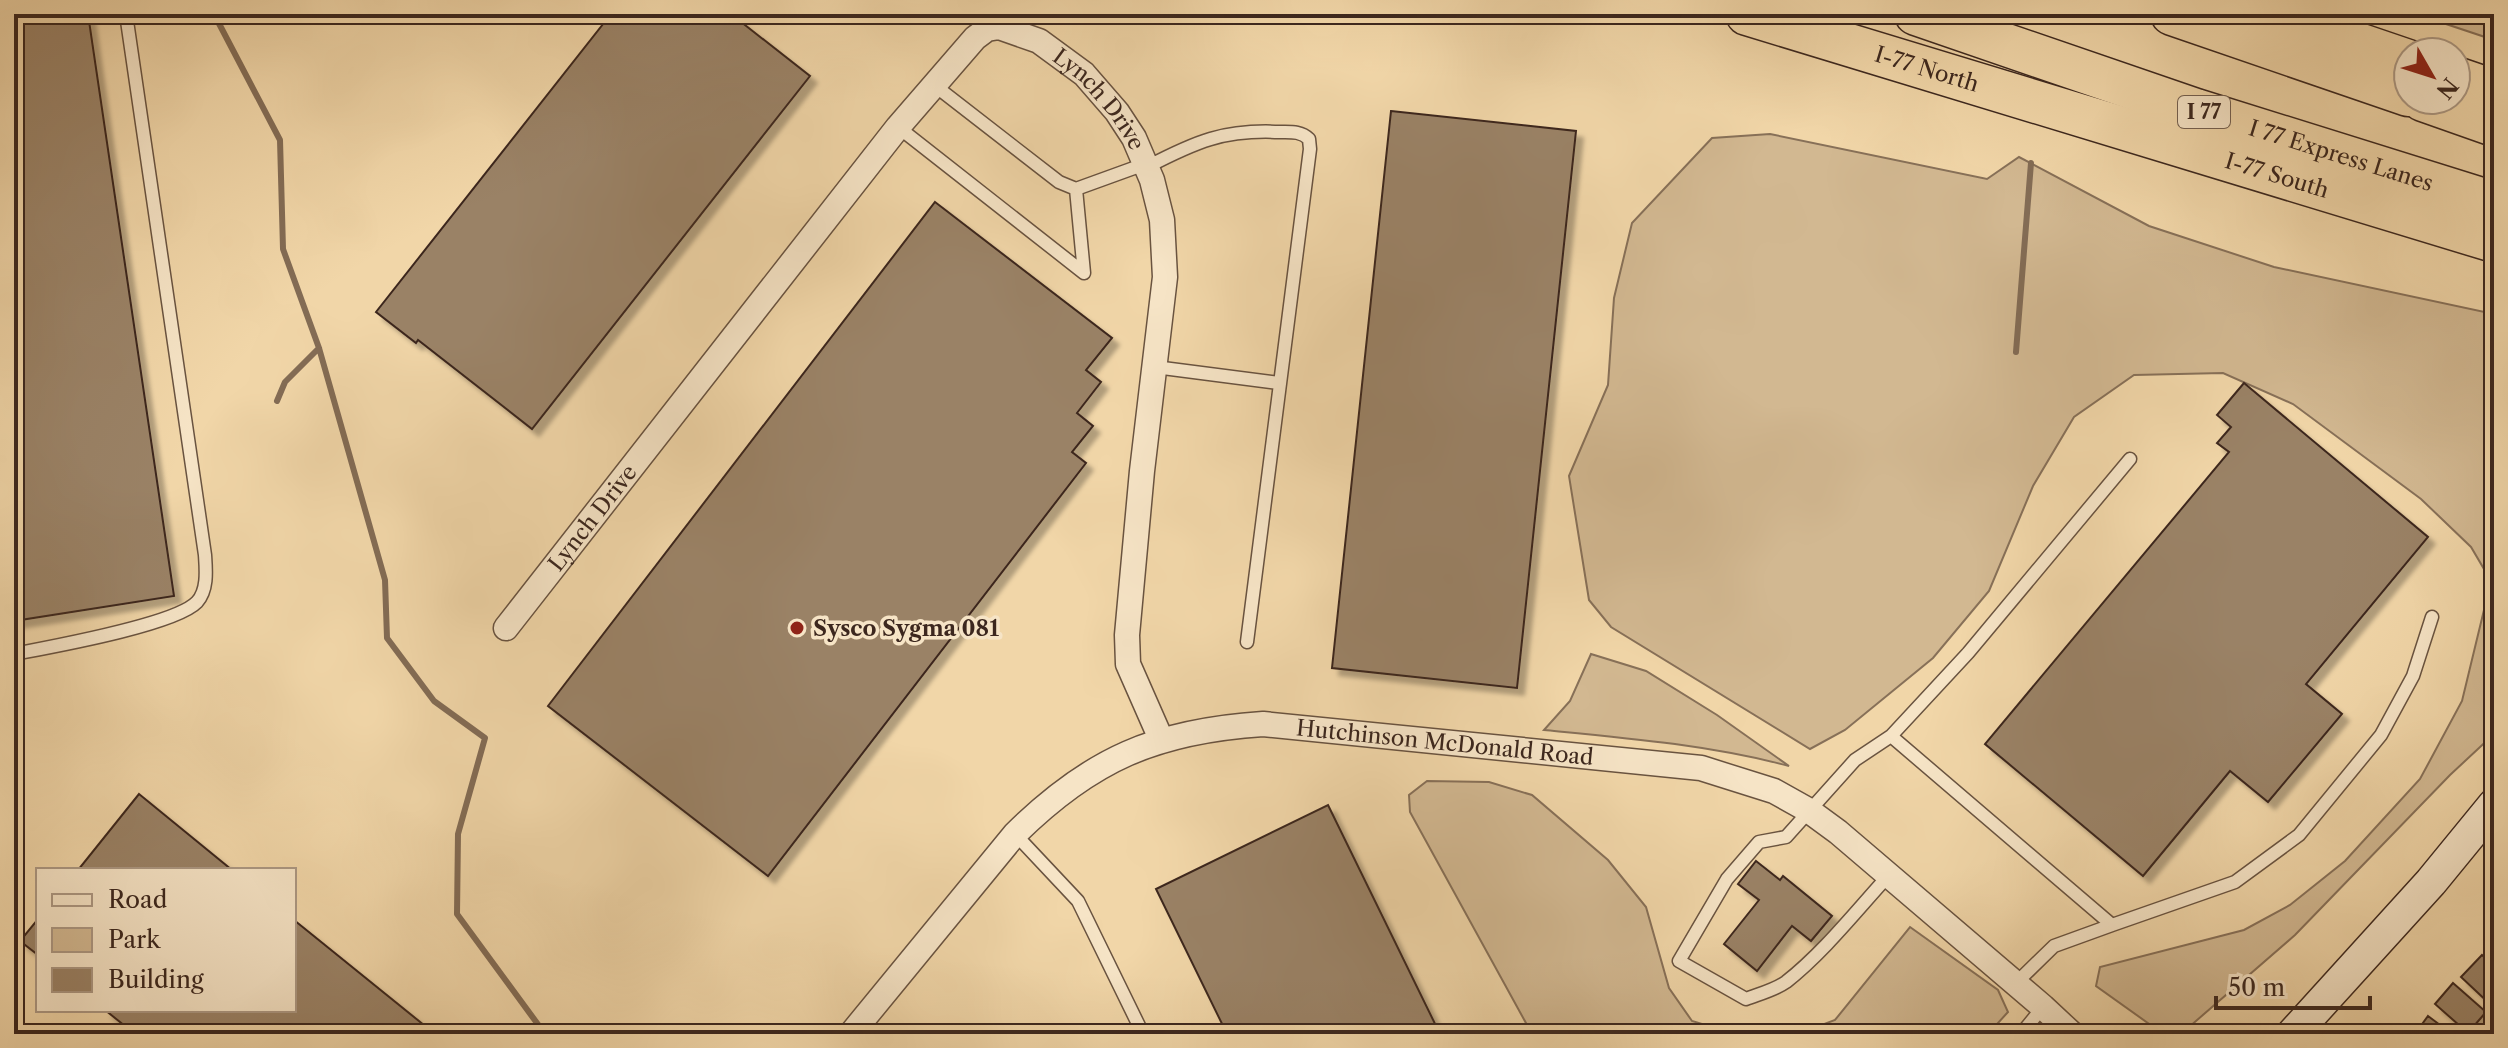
<svg xmlns="http://www.w3.org/2000/svg" width="2508" height="1048" font-family="'Libre Caslon Text',serif">
<defs>
<filter id="shadow"><feDropShadow dx="7" dy="7" stdDeviation="2" flood-color="#0004"/></filter>
</defs>
<rect width="100%" height="100%" fill="#f1d6a8"/>
<filter id="stains"><feTurbulence type="fractalNoise" baseFrequency=".0025" numOctaves="4"/><feColorMatrix values="0 0 0 0 .2 0 0 0 0 .09 0 0 0 0 .02 0 0 0 .5 -.17"/></filter>
<radialGradient id="worn" r=".72"><stop offset=".6" stop-color="#630" stop-opacity="0"/><stop offset="1" stop-color="#630" stop-opacity=".3"/></radialGradient>
<path fill="#d2b891" stroke="#877058" stroke-width="2" d="M 2416,14 L 2494,14 L 2494,40 Z
M 1770,134 L 1987,179 L 2019,157 L 2149,226 L 2274,267 L 2494,314 L 2494,734 L 2450,775 L 2295,935 L 2181,1034 L 2159,1031 L 2096,986 L 2100,967 L 2244,930 L 2290,905 L 2345,861 L 2420,779 L 2462,701 L 2491,581 L 2471,547 L 2421,499 L 2293,404 L 2223,373 L 2134,375 L 2074,417 L 2033,486 L 1989,591 L 1933,658 L 1845,730 L 1810,749 L 1611,627 L 1589,600 L 1569,476 L 1608,385 L 1614,298 L 1632,223 L 1712,138 Z
M 1591,654 L 1646,671 L 1717,715 L 1789,766 C 1709,745 1627,738 1544,730 L 1570,701 Z
M 1427,781 L 1489,782 L 1532,795 L 1608,860 L 1646,907 L 1669,988 L 1692,1021 L 1735,1034 L 1532,1034 L 1410,812 L 1409,795 Z
M 1910,927 L 1998,990 L 2008,1012 L 1988,1034 L 1798,1034 L 1835,1020 Z"/>
<g fill="none" stroke-linecap="round" stroke-linejoin="round">
<path stroke="#836c55" stroke-width="6" d="M 214,14 L 280,140 L 283,249 L 319,348 L 385,580 L 387,638 L 434,701 L 485,738 L 458,834 L 457,914 L 545,1034
M 2016,352 L 2031,163
M 277,401 L 285,382 L 319,348"/>
</g>
<path fill="#9a8266" stroke="#3c271e" stroke-width="2" filter="url(#shadow)" d="M 14,14 L 88,14 L 174,596 L 14,621 Z
M 611,14 L 731,14 L 810,76 L 532,429 L 418,340 L 416,343 L 376,312 Z
M 1391,111 L 1576,131 L 1517,688 L 1332,668 Z
M 935,202 L 1112,338 L 1086,370 L 1101,382 L 1077,413 L 1093,426 L 1072,452 L 1086,463 L 768,876 L 548,706 Z
M 2244,383 L 2428,537 L 2306,684 L 2342,714 L 2268,802 L 2230,771 L 2143,876 L 1985,744 L 2229,452 L 2217,443 L 2231,427 L 2217,415 Z
M 139,794 L 232,870 L 78,870 Z
M 1328,805 L 1440,1034 L 1227,1034 L 1156,889 Z
M 1756,861 L 1780,880 L 1783,876 L 1832,916 L 1811,941 L 1792,926 L 1757,971 L 1724,944 L 1759,900 L 1738,884 Z
M 38,919 L 38,955 L 20,941 Z
M 294,920 L 435,1034 L 135,1034 L 105,1010 L 294,1010 Z
M 2482,955 L 2494,966 L 2492,1006 L 2461,977 Z
M 2453,983 L 2486,1012 L 2468,1033 L 2435,1004 Z
M 2428,1016 L 2452,1034 L 2415,1034 Z"/>
<g fill="none" stroke-linecap="round" stroke-linejoin="round">
<g stroke="#695340" stroke-width="15">
<path id="lane" d="M 934,85 L 1059,182 L 1076,189 L 1145,164
M 898,127 L 1084,273 L 1076,189
M 1147,167 C 1195,142 1224,129 1280,132 C 1291,132 1301,131 1309,139 L 1310,149 L 1247,642
M 1155,367 L 1279,383
M 14,654 C 50,647 175,625 197,602 C 208,590 206,570 205,555 L 126,14
M 1891,736 L 1968,653 L 2130,459
M 1015,834 L 1078,901 L 1143,1034
M 1889,875 C 1856,911 1824,952 1786,982 C 1775,990 1759,994 1746,999 L 1679,961 L 1727,879 L 1759,842 L 1786,837 L 1855,760 L 1891,736 L 2112,925 L 2054,946 L 2016,983
M 2112,925 L 2235,882 L 2299,835 L 2381,735 L 2413,676 L 2432,617
M 2021,1034 L 2043,1007"/>
</g>
<g stroke="#695340" stroke-width="27">
<g id="street">
<path id="s1" d="M 506,628 L 898,127 L 975,38 L 987,29 L 999,27 L 1039,41 L 1084,74 L 1117,112 L 1134,138 L 1152,180 L 1162,220 L 1165,277 L 1142,471 L 1127,635 L 1128,664 L 1161,739"/>
<path id="s2" d="M 851,1034 L 1015,834 C 1091,759 1156,731 1263,724 L 1701,768 L 1774,791 L 1808,810 L 1838,832 L 2043,1007 L 2072,1034"/>
</g>
</g>
<g stroke="#3c271e" stroke-width="35">
<path id="secondary" d="M 2293,1034 L 2431,882 L 2494,805"/>
</g>
<g stroke="#3c271e" stroke-width="45">
<g id="highway">
<path id="s3" d="M 1747,14 L 2494,241"/>
<path id="s4" d="M 1916,14 L 2196,110 L 2494,203"/>
<path d="M 2172,14 L 2408,95"/>
<path d="M 2270,14 L 2408,61"/>
<path d="M 2456,78 L 2494,91"/>
<path d="M 2423,100 L 2494,125"/>
</g>
</g>
<use href="#lane" stroke="#f6e4c6" stroke-width="12"/>
<use href="#street" stroke="#f6e4c6" stroke-width="24"/>
<use href="#secondary" stroke="#f6e4c6" stroke-width="32"/>
<use href="#highway" stroke="#f1d6a8" stroke-width="42"/>
</g>
<circle fill="#8f2418" stroke="#f6e4c6" stroke-width="3" cx="797" cy="628" r="8"/>
<g text-anchor="middle" stroke-width="7" stroke-linejoin="round" paint-order="stroke">
<rect fill="#f6e4c6" stroke="#746050" stroke-width="2" x="2178" y="96" width="52" height="32" rx="6"/>
<g font-size="20" font-weight="bold" fill="#3c271e">
<text x="2204" y="119">I 77</text>
</g>
<g font-size="22" fill="#3c271e" stroke="#f6e4c6">
<text dy="8" stroke="none"><textPath href="#s3" startOffset="188">I-77 North</textPath></text>
<text dy="8" stroke="none"><textPath href="#s1" startOffset="908">Lynch Drive</textPath></text>
<text dy="8" stroke="none"><textPath href="#s4" startOffset="448">I 77 Express Lanes</textPath></text>
<text dy="8" stroke="none"><textPath href="#s3" startOffset="554">I-77 South</textPath></text>
<text dy="8" stroke="none"><textPath href="#s1" startOffset="140">Lynch Drive</textPath></text>
<text dy="8" stroke="none"><textPath href="#s2" startOffset="720">Hutchinson McDonald Road</textPath></text>
</g>
<g font-size="22" font-weight="bold" fill="#3c271e" stroke="#f6e4c6" text-anchor="start">
<text x="813" y="636">Sysco Sygma 081</text>
</g>
</g>
<rect width="2508" height="1048" fill="none" stroke="#f1d6a8" stroke-width="48"/>
<rect x="16" y="16" width="2476" height="1016" fill="none" stroke="#3c271e" stroke-width="4"/>
<rect x="24" y="24" width="2460" height="1000" fill="none" stroke="#3c271e" stroke-width="2"/>
<rect x="36" y="868" width="260" height="144" fill="#f6e4c6" stroke="#ac9883" stroke-width="2"/>
<rect x="52" y="894" width="40" height="12" fill="#f6e4c6" stroke="#ac9883" stroke-width="2"/>
<text x="108" y="908" font-size="24" fill="#3c271e">Road</text>
<rect x="52" y="928" width="40" height="24" fill="#d2b891" stroke="#ac9883" stroke-width="2"/>
<text x="108" y="948" font-size="24" fill="#3c271e">Park</text>
<rect x="52" y="968" width="40" height="24" fill="#9a8266" stroke="#ac9883" stroke-width="2"/>
<text x="108" y="988" font-size="24" fill="#3c271e">Building</text>
<g transform="translate(2432 76) rotate(129)"><circle r="38" fill="#f6e4c6" stroke="#ac9883" stroke-width="2"/>
<path d="M0-6L14 30L0 20L-14 30Z" fill="#8f2418"/>
<text y="-12" font-size="22" font-weight="bold" text-anchor="middle" fill="#3c271e">N</text>
</g>
<path d="M2216 996v12h154v-12" fill="none" stroke="#3c271e" stroke-width="4"/>
<text x="2228" y="996" font-size="24" fill="#3c271e" stroke="#f6e4c6" stroke-width="6" paint-order="stroke">50 m</text>
<rect width="100%" height="100%" filter="url(#stains)"/>
<rect width="100%" height="100%" fill="url(#worn)"/>
</svg>
